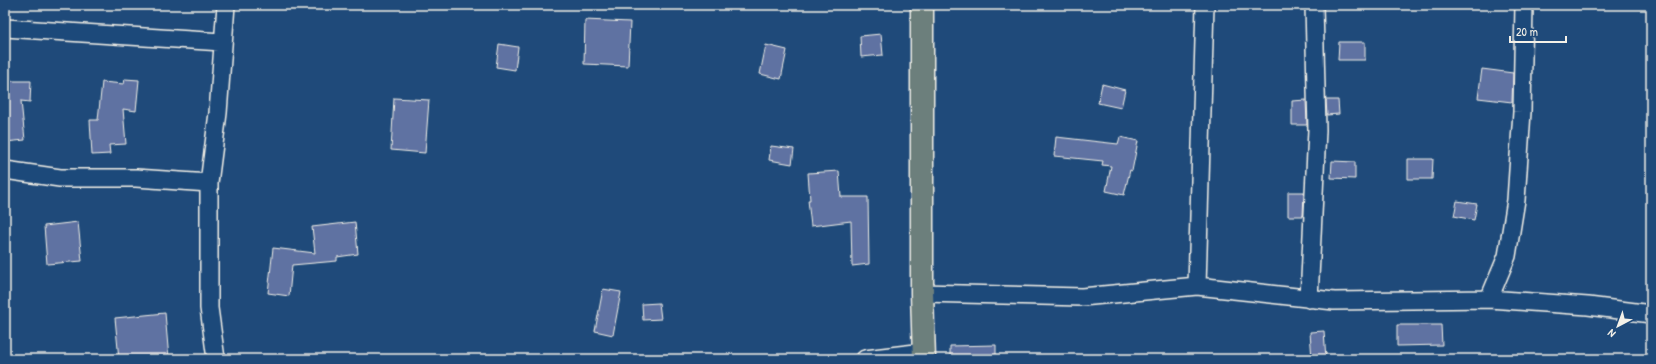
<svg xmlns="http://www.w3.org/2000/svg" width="1656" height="364" font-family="'Patrick Hand',sans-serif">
<rect width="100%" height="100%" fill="#1f4a7a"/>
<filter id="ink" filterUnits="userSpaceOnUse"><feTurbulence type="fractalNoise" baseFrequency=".025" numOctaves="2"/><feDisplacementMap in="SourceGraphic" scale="8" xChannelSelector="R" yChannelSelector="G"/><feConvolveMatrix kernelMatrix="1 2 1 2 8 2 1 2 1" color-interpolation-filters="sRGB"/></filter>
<g filter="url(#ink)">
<path fill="#5f72a2" stroke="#f4f1e8" d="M 585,20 L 630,22 L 628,66 L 584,64 Z
M 881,34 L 883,55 L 861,57 L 860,36 Z
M 1339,42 L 1365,42 L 1365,60 L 1338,60 Z
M 499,44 L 518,47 L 515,70 L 496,67 Z
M 766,45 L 787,50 L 781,79 L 760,74 Z
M 1482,69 L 1513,73 L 1512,102 L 1478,98 Z
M 125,79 L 139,80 L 136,111 L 123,109 L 126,144 L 109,145 L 110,154 L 92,155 L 90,120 L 98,120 L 102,82 L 124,84 Z
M 5,81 L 31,81 L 30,102 L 21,101 L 25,140 L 5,142 Z
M 1102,84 L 1125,90 L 1121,108 L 1098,103 Z
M 394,98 L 429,100 L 425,153 L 391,150 Z
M 1306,100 L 1307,125 L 1292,125 L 1292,101 Z
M 1326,100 L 1338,100 L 1339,114 L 1327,115 Z
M 1056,137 L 1118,144 L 1120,137 L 1138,141 L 1132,171 L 1130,170 L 1124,195 L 1106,191 L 1111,166 L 1102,165 L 1103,161 L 1054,156 Z
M 771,146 L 794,149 L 792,164 L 769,160 Z
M 1408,159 L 1433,159 L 1432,179 L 1408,179 Z
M 1332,161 L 1355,162 L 1355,179 L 1331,178 Z
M 839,171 L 841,197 L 868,197 L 869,264 L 852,266 L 851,221 L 811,226 L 808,200 L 810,200 L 808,173 Z
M 1288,192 L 1304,192 L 1303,216 L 1288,216 Z
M 1457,201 L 1477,204 L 1474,220 L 1454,216 Z
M 78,222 L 82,261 L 47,264 L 44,226 Z
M 355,222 L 358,254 L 337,257 L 337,261 L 292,265 L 289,296 L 268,293 L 273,248 L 315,253 L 312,227 Z
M 603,289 L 621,292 L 613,335 L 595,331 Z
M 659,303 L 661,319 L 643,320 L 642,304 Z
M 165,313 L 169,359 L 119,359 L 115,318 Z
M 1397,325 L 1441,325 L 1442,345 L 1397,346 Z
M 1324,331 L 1326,359 L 1312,359 L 1310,332 Z
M 996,345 L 996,359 L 950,359 L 950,346 Z"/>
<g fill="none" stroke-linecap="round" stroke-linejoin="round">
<g stroke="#f4f1e8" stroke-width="20">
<path id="street" d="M 5,28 L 222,42
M 5,170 L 60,178 L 136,178 L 209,183
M 1197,286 L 1205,5
M 922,293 L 1082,297 L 1197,286 L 1334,301 L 1489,299 L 1588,306 L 1651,314
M 1309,299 L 1317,130 L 1314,5
M 1489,299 L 1507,256 L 1516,200 L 1522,112 L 1524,5
M 216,359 L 209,308 L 209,183 L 218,113 L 226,5
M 865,359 L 924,352"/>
</g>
<g stroke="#f4f1e8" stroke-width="25">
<path id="primary" d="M 922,5 L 922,293 L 924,359"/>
</g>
<use href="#street" stroke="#1f4a7a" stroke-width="17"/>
<use href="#primary" stroke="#6c7f7c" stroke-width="22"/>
</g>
</g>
<rect width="1656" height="364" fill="none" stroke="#1f4a7a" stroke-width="20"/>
<rect x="10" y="10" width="1636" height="344" fill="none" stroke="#f4f1e8" stroke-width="1.5" filter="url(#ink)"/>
<g transform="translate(1618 326) rotate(221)" stroke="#1f4a7a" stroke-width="3" paint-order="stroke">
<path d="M0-3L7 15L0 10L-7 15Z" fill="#f4f1e8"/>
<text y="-6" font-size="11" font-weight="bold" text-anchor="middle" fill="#f4f1e8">N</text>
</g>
<path d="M1510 36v6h56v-6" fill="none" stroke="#f4f1e8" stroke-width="2"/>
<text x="1516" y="36" font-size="12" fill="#f4f1e8" stroke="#1f4a7a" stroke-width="3" paint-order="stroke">20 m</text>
</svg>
